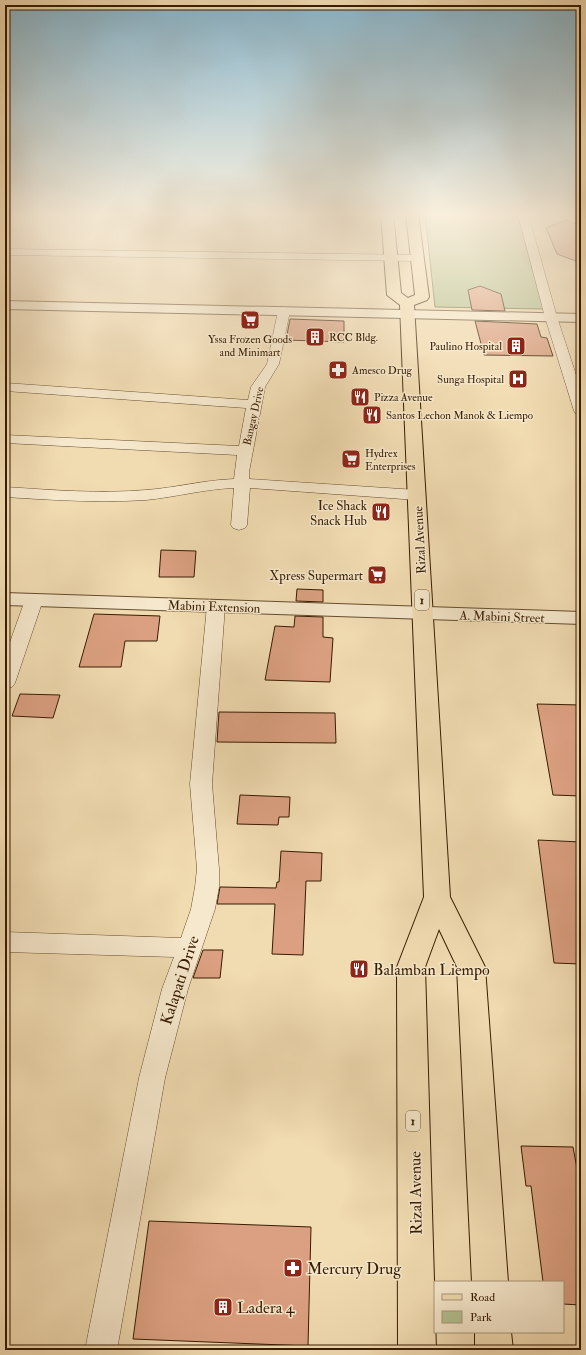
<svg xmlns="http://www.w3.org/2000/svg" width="586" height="1355" font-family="'IM FELL Double Pica',serif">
<rect width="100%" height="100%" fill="#f1dbb1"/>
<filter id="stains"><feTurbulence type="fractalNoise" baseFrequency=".005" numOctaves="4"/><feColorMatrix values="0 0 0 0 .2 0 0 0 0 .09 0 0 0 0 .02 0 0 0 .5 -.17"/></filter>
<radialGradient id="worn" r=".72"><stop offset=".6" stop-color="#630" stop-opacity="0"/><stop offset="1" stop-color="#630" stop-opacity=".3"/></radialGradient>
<path fill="#b4c190" stroke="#766e48" d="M 425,214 L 517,214 L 544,309 L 435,307 Z"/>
<path fill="#dba081" stroke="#381c01" d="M 565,220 L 581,225 L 581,263 L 557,254 L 546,228 Z
M 480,286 L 501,294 L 505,311 L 472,310 L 468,290 Z
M 290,319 L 344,321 L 344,342 L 286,340 Z
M 475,321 L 537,324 L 541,337 L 547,338 L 553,356 L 484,355 Z
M 161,550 L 196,551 L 194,577 L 159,577 Z
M 297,589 L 323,590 L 323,602 L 296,601 Z
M 94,614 L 160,616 L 157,641 L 125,641 L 121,667 L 79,667 Z
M 295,616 L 323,617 L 323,637 L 333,638 L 330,682 L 265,680 L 275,626 L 294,627 Z
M 20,694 L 60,695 L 53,718 L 12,716 Z
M 537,704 L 581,705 L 581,796 L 553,795 Z
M 219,712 L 335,713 L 336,743 L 217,742 Z
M 240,795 L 290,797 L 289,817 L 279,817 L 278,825 L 237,824 Z
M 538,840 L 581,842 L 581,964 L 554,963 Z
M 281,851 L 322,853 L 321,881 L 306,881 L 303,955 L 272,954 L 275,904 L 217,904 L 220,887 L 276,888 L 277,882 L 279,882 Z
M 203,950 L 223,950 L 220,978 L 193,978 Z
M 521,1146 L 573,1147 L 581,1190 L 581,1305 L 563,1304 L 563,1282 L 543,1282 L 531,1186 L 526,1186 Z
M 149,1221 L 311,1227 L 308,1346 L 133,1339 Z"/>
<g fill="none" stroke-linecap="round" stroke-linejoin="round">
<g stroke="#664c2d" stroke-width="1">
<path id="minor" d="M 518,214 L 528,214 L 557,317 L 581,390 L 581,415 L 576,414 L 574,411 L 545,317 Z
M 5,249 L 417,255 L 422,258 L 417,261 L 5,255 Z
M 284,307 L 290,311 L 279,364 L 265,387 L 249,472 L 249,479 L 417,490 L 422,492 L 425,495 L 422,498 L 417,500 L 250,488 L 247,525 L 245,528 L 239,530 L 233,528 L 231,525 L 234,488 C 205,489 176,497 146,500 C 99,503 52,500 5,497 L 5,487 C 52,490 99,494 146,490 C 175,488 204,480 234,479 L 237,455 L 5,443 L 5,435 L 239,446 L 246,408 L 5,391 L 5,383 L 248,400 L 251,387 L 267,364 L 278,311 Z
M 34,595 L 40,596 L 43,600 L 15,683 L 12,687 L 5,689 L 5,656 L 25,600 L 28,596 Z
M 216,601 L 222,602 L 225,606 L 212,784 L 219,869 L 219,887 L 215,909 L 188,989 L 165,1078 L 117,1350 L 85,1350 L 139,1078 L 162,989 L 174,957 L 5,952 L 5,932 L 181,938 L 191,909 L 195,887 L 197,869 L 190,784 L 207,606 L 210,602 Z"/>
</g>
<g stroke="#664c2d" stroke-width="2">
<path id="tertiary" d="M 5,301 L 581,314 L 581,322 L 5,309 Z
M 5,593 L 581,612 L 581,624 L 5,605 Z"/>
</g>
<g stroke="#381c01" stroke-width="2">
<path id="primary" d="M 381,214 L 393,214 L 401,293 L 408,298 L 415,295 L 406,214 L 418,214 L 429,297 L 427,300 L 414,305 L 450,897 L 485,967 L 508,1282 L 472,1282 L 457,967 L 439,929 L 425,967 L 436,1350 L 398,1350 L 397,967 L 424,897 L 400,305 L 387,295 Z
M 475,1332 L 511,1332 L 513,1350 L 475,1350 Z"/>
</g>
<use href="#minor" fill="#f6e8cc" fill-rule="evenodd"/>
<use href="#tertiary" fill="#f6e8cc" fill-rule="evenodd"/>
<use href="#primary" fill="#f1dbb1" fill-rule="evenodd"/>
</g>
<linearGradient id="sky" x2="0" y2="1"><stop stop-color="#89b7ce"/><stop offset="0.53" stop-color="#f9efdc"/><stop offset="1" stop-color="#f9efdc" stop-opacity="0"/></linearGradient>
<rect width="586" height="404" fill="url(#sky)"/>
<defs>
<g id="supermarket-square" transform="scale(1)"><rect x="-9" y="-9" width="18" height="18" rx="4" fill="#8f2418" stroke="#f6e8cc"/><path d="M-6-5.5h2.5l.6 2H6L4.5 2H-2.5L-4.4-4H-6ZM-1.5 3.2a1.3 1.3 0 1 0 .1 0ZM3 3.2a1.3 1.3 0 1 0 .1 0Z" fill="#fff"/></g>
<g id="building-square" transform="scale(1)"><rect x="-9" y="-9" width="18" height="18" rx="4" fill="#8f2418" stroke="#f6e8cc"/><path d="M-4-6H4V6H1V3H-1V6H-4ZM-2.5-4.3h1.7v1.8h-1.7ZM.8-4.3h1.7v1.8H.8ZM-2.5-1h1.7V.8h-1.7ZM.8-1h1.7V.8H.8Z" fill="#fff"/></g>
<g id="pharmacy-square" transform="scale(1)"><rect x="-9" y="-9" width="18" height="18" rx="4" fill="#8f2418" stroke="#f6e8cc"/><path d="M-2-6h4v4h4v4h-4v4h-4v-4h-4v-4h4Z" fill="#fff"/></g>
<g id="hospital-square" transform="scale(1)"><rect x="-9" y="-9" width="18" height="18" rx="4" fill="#8f2418" stroke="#f6e8cc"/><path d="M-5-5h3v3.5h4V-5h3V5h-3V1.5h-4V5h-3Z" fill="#fff"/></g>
<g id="restaurant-square" transform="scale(1)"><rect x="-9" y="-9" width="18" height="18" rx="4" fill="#8f2418" stroke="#f6e8cc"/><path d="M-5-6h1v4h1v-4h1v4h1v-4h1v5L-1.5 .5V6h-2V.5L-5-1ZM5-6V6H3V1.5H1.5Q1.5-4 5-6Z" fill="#fff"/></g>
</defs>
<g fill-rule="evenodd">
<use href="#supermarket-square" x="250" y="320"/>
<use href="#building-square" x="315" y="337"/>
<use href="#building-square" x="516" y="346"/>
<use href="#pharmacy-square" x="338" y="370"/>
<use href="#hospital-square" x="518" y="379"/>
<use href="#restaurant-square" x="360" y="397"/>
<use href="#restaurant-square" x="372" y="415"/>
<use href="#supermarket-square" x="351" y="459"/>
<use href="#restaurant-square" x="381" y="512"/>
<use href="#supermarket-square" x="377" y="575"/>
<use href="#restaurant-square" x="359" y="969"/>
<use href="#pharmacy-square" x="293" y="1268"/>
<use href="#building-square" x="223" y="1307"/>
</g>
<g text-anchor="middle" stroke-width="3" stroke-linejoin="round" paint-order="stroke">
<g font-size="11" fill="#381c01" stroke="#f6e8cc" text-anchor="start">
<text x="329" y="341">RCC Bldg.</text>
<text x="250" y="343" text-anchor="middle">Yssa Frozen Goods<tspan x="250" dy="13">and Minimart</tspan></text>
<text x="502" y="350" text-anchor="end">Paulino Hospital</text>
<text x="352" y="374">Amesco Drug</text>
<text x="504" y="383" text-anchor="end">Sunga Hospital</text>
<text x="374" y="401">Pizza Avenue</text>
<text x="386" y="419">Santos Lechon Manok &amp; Liempo</text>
<text x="365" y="457">Hydrex<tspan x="365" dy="13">Enterprises</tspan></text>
</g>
<g font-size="11" fill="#381c01" stroke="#f6e8cc">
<text transform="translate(253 416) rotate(-77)" y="4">Bangay Drive</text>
</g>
<g fill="#f6e8cc" stroke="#71593e" stroke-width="1">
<rect x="415" y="590" width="14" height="20" rx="3"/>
<rect x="406" y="1111" width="14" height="20" rx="3"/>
</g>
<g font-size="12" font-weight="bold" fill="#381c01">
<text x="422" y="604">1</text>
<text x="413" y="1125">1</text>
</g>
<g font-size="13" fill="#381c01" stroke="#f6e8cc" text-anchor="end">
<text x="367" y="510">Ice Shack<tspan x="367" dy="15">Snack Hub</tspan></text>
<text x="363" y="580">Xpress Supermart</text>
</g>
<g font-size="13" fill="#381c01" stroke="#f6e8cc">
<text transform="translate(419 540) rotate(-93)" y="5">Rizal Avenue</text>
<text transform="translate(214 606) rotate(2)" y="5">Mabini Extension</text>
<text transform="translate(502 616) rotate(2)" y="5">A. Mabini Street</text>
</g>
<g font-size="16" fill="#381c01" stroke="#f6e8cc" text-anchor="start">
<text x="373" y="975">Balamban Liempo</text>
<text x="307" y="1274">Mercury Drug</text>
<text x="237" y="1313">Ladera 4</text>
</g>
<g font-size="16" fill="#381c01" stroke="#f6e8cc">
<text transform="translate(179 980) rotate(-72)" y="6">Kalapati Drive</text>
<text transform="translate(415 1193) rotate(-91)" y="6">Rizal Avenue</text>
</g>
</g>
<rect width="586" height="1355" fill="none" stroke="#f1dbb1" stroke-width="20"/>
<rect x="6" y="6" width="574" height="1343" fill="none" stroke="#381c01" stroke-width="2"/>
<rect x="10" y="10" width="566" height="1335" fill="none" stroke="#381c01"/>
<rect x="434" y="1281" width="130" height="52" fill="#f6e8cc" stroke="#aa967b"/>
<rect x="442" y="1294" width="20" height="6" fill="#f1dbb1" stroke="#aa967b"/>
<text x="470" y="1301" font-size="12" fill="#381c01">Road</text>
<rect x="442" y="1311" width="20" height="12" fill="#b4c190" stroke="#aa967b"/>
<text x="470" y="1321" font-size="12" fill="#381c01">Park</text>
<rect width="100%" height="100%" filter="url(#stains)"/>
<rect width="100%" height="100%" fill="url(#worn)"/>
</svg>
